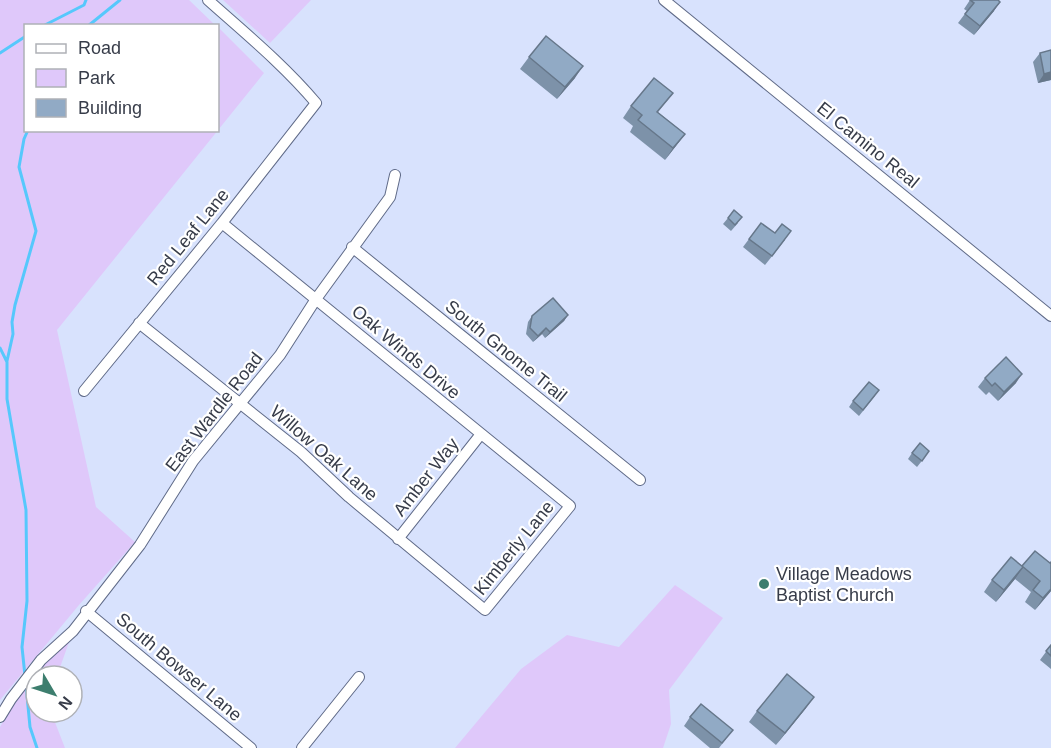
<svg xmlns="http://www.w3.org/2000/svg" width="1051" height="748" font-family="Arial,sans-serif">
<rect width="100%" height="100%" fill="#d8e2fd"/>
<path fill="#dfc8fa" d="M 0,0 L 189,0 L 215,25 L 26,26 L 26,130 L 218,130 L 218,27 L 264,73 L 57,330 L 96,507 L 135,542 L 79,605 L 0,700 Z
M 223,0 L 311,0 L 270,43 Z
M 675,585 L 723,618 L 669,690 L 671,724 L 663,748 L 455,748 L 521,669 L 567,635 L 619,647 Z
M 69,642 L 57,676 L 36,676 L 36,712 L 51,712 L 65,748 L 0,748 L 0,727 L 16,699 L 57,649 Z"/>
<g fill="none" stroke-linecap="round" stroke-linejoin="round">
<path stroke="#56c8fc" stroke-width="3" d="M 43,26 L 84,5 L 86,0
M 88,26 L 120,0
M 0,53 L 26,36
M 0,348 L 7,362 L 7,399 L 26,510 L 27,601 L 22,647 L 25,676
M 7,361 L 13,334 L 12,322 L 15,305 L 36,231 L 19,167 L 24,139 L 28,130
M 26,685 L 30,727 L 37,748"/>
<g stroke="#606b88" stroke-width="12">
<path id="minor" d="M 664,0 L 1051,316
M 352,247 L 640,480
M 139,323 L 301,452 L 349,497 L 485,610 L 570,506 L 222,223
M 84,391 L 222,223 L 316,103 C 284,65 245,33 208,0
M 398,539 L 481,434
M 86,611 L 251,748
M 0,717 L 11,699 L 41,660 L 73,631 L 140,545 L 193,461 L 280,355 L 316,299 L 390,197 L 395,175
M 302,748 L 359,677"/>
</g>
<use href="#minor" stroke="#fff" stroke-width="10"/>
</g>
<path fill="#7d92a9" d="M 970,0 L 994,11 L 974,35 L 958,23 L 967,11 L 964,9 Z
M 1040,53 L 1051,80 L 1038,83 L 1033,62 Z
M 529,57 L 575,78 L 557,99 L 520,69 Z
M 673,93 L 658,112 L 685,134 L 665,160 L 630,132 L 633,126 L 623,118 L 631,106 Z
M 728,218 L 738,223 L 731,231 L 723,224 Z
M 749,239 L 785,240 L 765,265 L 743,247 Z
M 568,315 L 564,321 L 545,338 L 542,334 L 533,342 L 526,334 L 528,322 L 532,316 Z
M 985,378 L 1016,383 L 998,401 L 989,392 L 986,395 L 978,387 Z
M 875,396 L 859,416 L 849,407 L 853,401 Z
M 912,453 L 925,457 L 917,467 L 908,459 Z
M 1051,562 L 1051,591 L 1035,610 L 1025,602 L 1031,592 L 1015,579 L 996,602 L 984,592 L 992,580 L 1022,566 L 1050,563 Z
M 1051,645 L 1051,669 L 1040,660 Z
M 806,708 L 776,745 L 749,722 L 757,711 Z
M 690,717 L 726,739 L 719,748 L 710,748 L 684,726 Z"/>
<path fill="#66778a" d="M 1000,2 L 994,11 L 974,35 L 980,26 Z
M 583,66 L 575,78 L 557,99 L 565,87 Z
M 1051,72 L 1051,80 L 1038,83 L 1044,74 Z
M 685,134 L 676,146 L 665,160 L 673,148 Z
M 568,315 L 564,321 L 545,338 L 550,332 Z
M 546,328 L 542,334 L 533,342 L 538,336 Z
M 1022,374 L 1016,383 L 998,401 L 1004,392 Z
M 1023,567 L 1015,579 L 996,602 L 1004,590 Z
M 1051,589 L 1051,591 L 1035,610 L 1043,598 Z
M 814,697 L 806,708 L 776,745 L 785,733 Z"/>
<path fill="#91aac5" stroke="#66778a" stroke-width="1.5" d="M 970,0 L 998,0 L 1000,2 L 980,26 L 965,14 L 974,3 Z
M 546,36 L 583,66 L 565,87 L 529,57 Z
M 1051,50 L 1051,72 L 1044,74 L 1040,53 Z
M 654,78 L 673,93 L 657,112 L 685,134 L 673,148 L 638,120 L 642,115 L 631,106 Z
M 734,210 L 742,217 L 735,225 L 728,218 Z
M 761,223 L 775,233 L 782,224 L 791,231 L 772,256 L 749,239 Z
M 553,298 L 568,315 L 550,332 L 546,328 L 538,336 L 530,328 L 532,316 Z
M 1006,357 L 1022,374 L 1004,392 L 995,383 L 992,386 L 985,378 Z
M 869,382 L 879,390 L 863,410 L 853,401 Z
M 920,443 L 929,451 L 922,461 L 912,453 Z
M 1035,551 L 1050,563 L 1051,562 L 1051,589 L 1043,598 L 1033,590 L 1040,581 L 1022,566 Z
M 1011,557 L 1023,567 L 1004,590 L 992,580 Z
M 1051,645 L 1051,656 L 1046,651 Z
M 787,674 L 814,697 L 785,733 L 757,711 Z
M 701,704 L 733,730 L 722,743 L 690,717 Z"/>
<circle fill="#3d7e6e" stroke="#fff" stroke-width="2" cx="764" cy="584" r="6"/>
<g text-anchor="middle" stroke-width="4.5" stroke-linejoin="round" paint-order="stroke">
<g font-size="18" fill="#373c49" stroke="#fff">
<text transform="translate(868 145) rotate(39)" y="6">El Camino Real</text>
<text transform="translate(188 237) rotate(-51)" y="6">Red Leaf Lane</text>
<text transform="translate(506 351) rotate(39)" y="6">South Gnome Trail</text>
<text transform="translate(406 352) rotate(40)" y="6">Oak Winds Drive</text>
<text transform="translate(214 412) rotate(-52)" y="6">East Wardle Road</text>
<text transform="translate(324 453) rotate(41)" y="6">Willow Oak Lane</text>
<text transform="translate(426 477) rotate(-52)" y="6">Amber Way</text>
<text transform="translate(514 548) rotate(-51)" y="6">Kimberly Lane</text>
<text transform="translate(179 667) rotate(40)" y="6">South Bowser Lane</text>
</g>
<g font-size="18" fill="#373c49" stroke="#fff" text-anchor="start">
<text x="776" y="580">Village Meadows<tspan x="776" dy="21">Baptist Church</tspan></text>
</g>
</g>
<rect x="24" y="24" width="195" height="108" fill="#ffffff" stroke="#afb1b6" stroke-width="1.5"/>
<rect x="36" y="44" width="30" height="9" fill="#ffffff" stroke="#afb1b6" stroke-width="1.5"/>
<text x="78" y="54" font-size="18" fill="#373c49">Road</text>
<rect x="36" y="69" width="30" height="18" fill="#dfc8fa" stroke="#afb1b6" stroke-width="1.5"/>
<text x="78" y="84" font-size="18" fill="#373c49">Park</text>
<rect x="36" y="99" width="30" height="18" fill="#91aac5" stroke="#afb1b6" stroke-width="1.5"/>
<text x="78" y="114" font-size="18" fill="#373c49">Building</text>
<g transform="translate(54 694) rotate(129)"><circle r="28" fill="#ffffff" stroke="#afb1b6" stroke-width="1.5"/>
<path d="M0-4.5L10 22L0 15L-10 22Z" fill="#3d7e6e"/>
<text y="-9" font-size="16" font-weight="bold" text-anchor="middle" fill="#373c49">N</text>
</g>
</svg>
